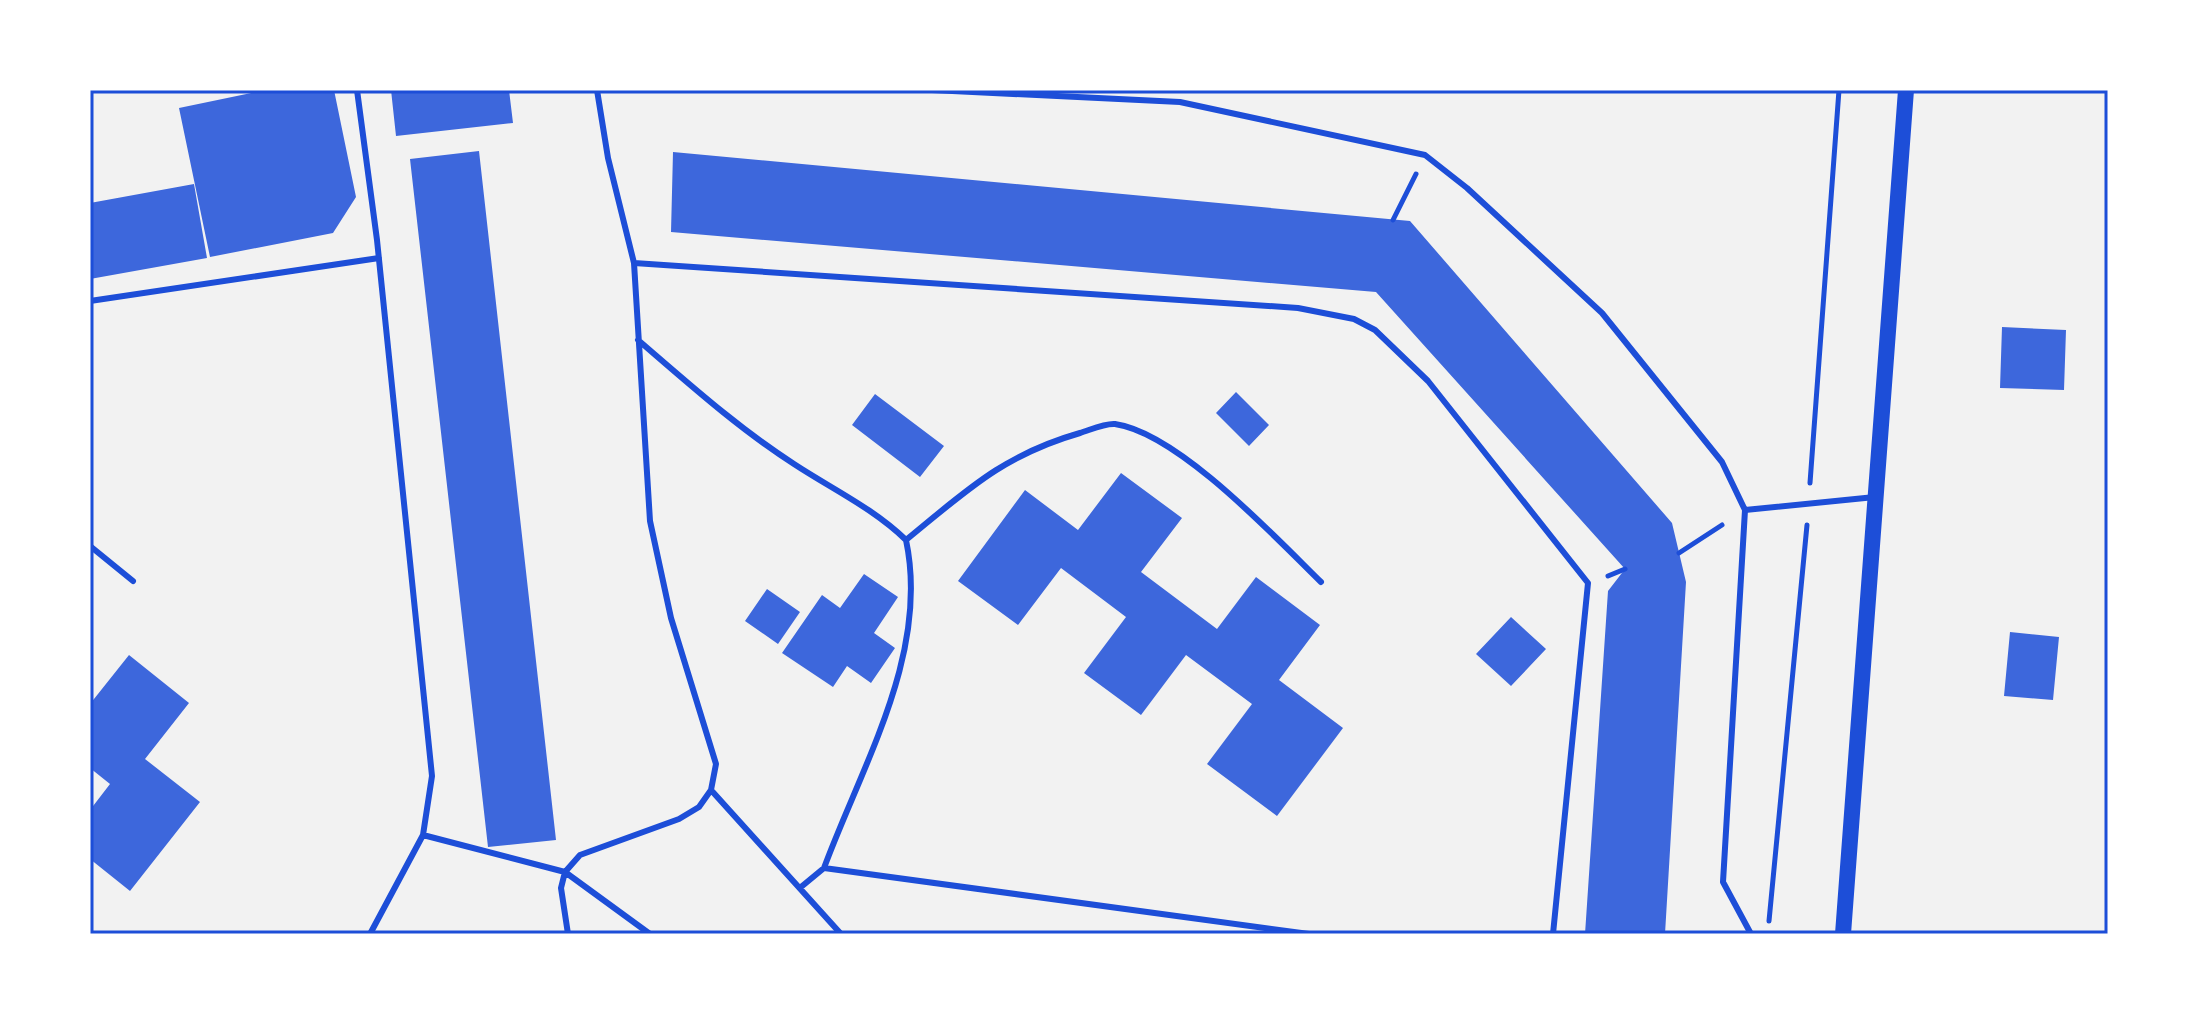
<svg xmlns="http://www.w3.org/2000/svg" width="2198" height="1024" font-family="Mulish,sans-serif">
<rect width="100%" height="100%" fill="#f2f2f2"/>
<path fill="#3d67dc" d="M 265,90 L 334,90 L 356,197 L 333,233 L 210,257 L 179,108 Z
M 391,90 L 509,90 L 513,123 L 396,136 Z
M 479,151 L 556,840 L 488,847 L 410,159 Z
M 673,152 L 1410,221 L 1672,523 L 1686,582 L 1665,934 L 1585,934 L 1608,591 L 1625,569 L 1376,292 L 671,232 Z
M 194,184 L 207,258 L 90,279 L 90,203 Z
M 2002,327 L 2066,330 L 2064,390 L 2000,388 Z
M 1236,392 L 1269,425 L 1249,446 L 1216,413 Z
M 875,394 L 944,446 L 920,477 L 852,425 Z
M 1121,473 L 1182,518 L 1141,572 L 1217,629 L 1256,577 L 1320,625 L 1279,680 L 1343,728 L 1277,816 L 1207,764 L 1252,704 L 1186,655 L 1141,715 L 1084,673 L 1126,617 L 1061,568 L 1018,625 L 958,581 L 1025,490 L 1078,530 Z
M 864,574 L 898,597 L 874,633 L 895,648 L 871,683 L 847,666 L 833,687 L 782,653 L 822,595 L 840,608 Z
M 767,589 L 800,612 L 778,644 L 745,621 Z
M 1511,617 L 1546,649 L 1511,686 L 1476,654 Z
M 2010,632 L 2059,637 L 2053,700 L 2004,696 Z
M 129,655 L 189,703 L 145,759 L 200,802 L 130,891 L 90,859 L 90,810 L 110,784 L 90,768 L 90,704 Z"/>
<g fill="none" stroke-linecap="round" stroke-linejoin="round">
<path stroke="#1d4ed8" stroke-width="5" d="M 1393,220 L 1416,174
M 1810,483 L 1839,90
M 1679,553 L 1722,525
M 1608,576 L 1625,569
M 1769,921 L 1807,525"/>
<path stroke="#1d4ed8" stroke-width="6" d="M 357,90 L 377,240 L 432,776 L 423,835 L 370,934
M 932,90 L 1180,102 L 1425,155 L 1467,188 L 1602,313 L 1722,462 L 1745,510 L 1875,497
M 634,263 L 1298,308 L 1354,319 L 1375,330 L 1428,381 L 1588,583 L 1553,934
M 90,301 L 379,258
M 638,340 C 688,383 738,428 794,464 C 832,489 873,508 906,540 C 966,491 1003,455 1080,433 C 1090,430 1105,423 1115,424 C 1178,433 1275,537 1321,582
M 1745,510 L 1723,882 L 1751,934
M 90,546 L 133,581
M 711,790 L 841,934
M 423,835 L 565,872 L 650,934
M 824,868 L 1309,934
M 801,887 L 824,868 C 862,765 930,653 906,540
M 568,934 L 561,888 L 565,872 L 580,855 L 679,819 L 699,807 L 711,790 L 716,764 L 671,618 L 650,521 L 634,263 L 608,158 L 597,90"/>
<path stroke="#1d4ed8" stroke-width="16" d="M 1843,934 L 1906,90"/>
</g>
<rect width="2198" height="1024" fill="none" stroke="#ffffff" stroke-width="184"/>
<rect x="92" y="92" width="2014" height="840" fill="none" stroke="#1d4ed8" stroke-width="3"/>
</svg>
